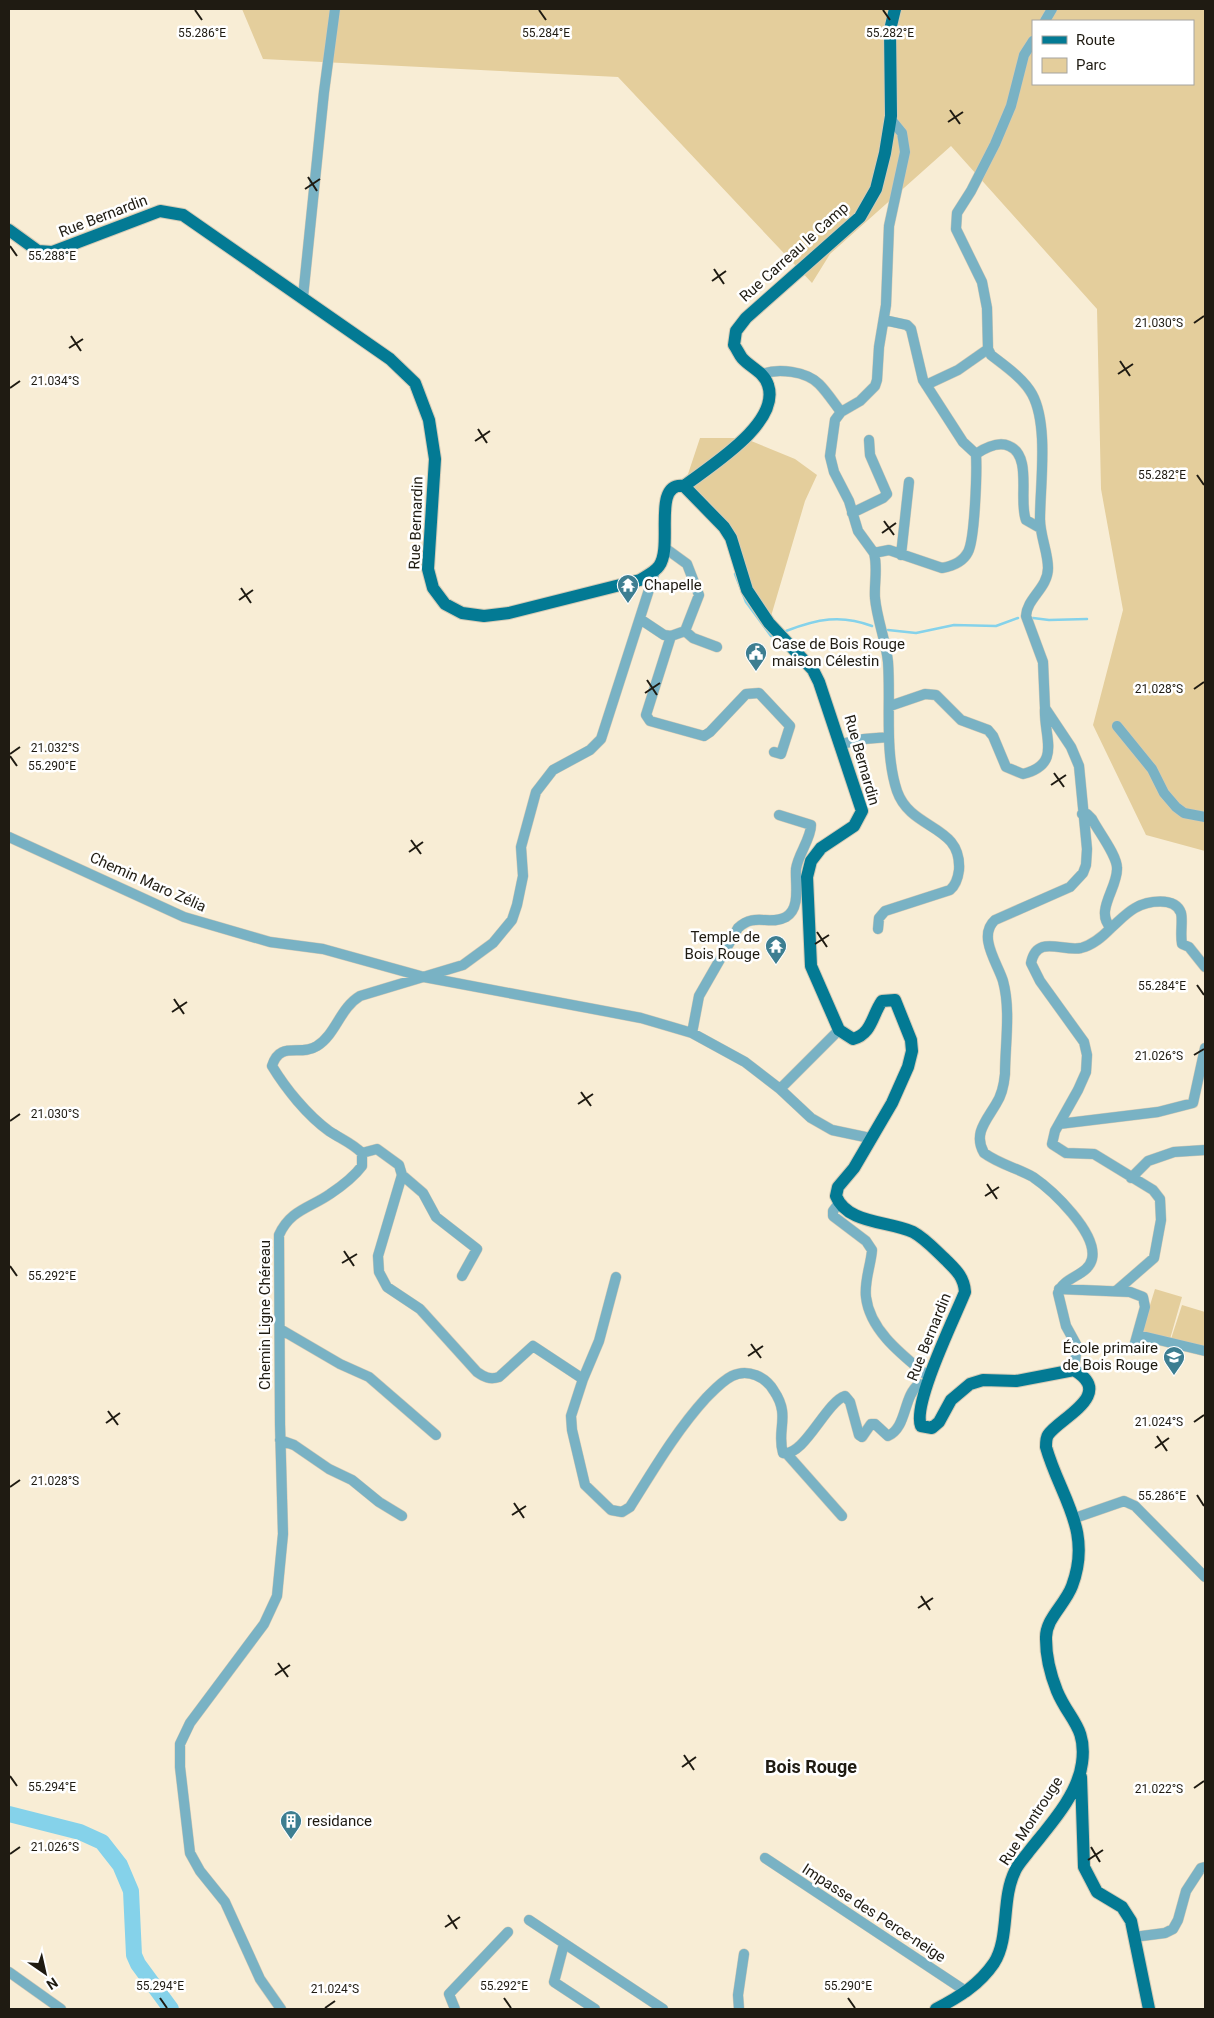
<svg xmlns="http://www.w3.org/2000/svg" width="1214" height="2018" font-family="Roboto,sans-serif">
<rect width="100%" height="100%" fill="#f8edd5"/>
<path fill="#e4ce9c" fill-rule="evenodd" d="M 242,9 L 1205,9 L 1205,851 L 1146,835 L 1093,725 L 1123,610 L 1101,489 L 1097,309 L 951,146 L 830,254 L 812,283 L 618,77 L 263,59 ZM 1033,21 L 1193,21 L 1193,84 L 1033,84 Z
M 700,438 L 744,438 L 795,459 L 817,475 L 805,501 L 769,623 L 764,617 L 731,538 L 684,486 Z
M 1155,1289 L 1182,1297 L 1170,1339 L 1142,1331 Z
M 1182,1305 L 1205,1312 L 1205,1350 L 1171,1339 Z"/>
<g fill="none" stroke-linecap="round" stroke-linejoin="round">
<path stroke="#85d2ea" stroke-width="2.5" d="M 735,574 L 746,602 L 771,636
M 1033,618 L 1049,620 L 1087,619
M 888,630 L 916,633 L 954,625 L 996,626 L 1018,618
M 786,631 C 817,619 841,614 872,626"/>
<path stroke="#85d2ea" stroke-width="16" d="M 9,1814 L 80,1832 L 102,1842 L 120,1865 L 131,1891 L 134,1955 L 138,1964 L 171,2009"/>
<g stroke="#d5cbb6" stroke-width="11">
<path id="minor" d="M 1045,21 L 1052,9
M 1033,41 L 1024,55 L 1011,106 L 995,144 L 971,191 L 957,213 L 956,229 L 982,282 L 987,308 L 988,349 L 991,355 C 1005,366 1023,378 1032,394 C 1049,425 1040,485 1040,519 C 1040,536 1048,552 1048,568 C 1048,588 1027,598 1026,616 L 1043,662 L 1045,708 L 1071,747 L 1079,766 L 1087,849 L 1086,865 L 1083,873 L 1070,887 L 995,920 C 977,936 998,964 1003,981 C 1011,1010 1005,1045 1005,1074 C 1004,1085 1002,1095 996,1104 C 986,1121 973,1134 984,1153 C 999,1164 1017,1168 1033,1177 C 1052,1190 1098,1233 1092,1259 C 1088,1276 1064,1276 1058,1293 L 1066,1326 L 1077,1346 L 1074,1370
M 890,122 L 893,122 L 902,133 L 905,152 L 889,226 L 886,305 L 879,347 L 877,380 L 875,386 L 860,401 L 841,412 L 835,420 L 830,456 L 834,472 L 849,501 L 858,531 L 874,553 L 889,550 L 942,568 C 953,566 963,562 968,552 C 975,539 977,471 976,454 C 985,448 998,441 1009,446 C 1033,456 1018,501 1026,520 L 1040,528
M 303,297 L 324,92 L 335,9
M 884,320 L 907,325 L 911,329 L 923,380 L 963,442 L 976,454
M 762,374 C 778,368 806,371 819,384 C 827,392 834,403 841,412
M 926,385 L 958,370 L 988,349
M 852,513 L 883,498 L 887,494 L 870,455 L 869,440
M 665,548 L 687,564 L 699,595 L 685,631 L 671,636
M 874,553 C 878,568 874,583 875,598 C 877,620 886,641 888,662 C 891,703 884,752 897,791 C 911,831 962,824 959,870 C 958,878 956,885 950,890 L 885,911 L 879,918 L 878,929
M 901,555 L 909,482
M 640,619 L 664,635 L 671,636 L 646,715 L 650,721 L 704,736 L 710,732 L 746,694 L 759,693 L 790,726 L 781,754 L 774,752
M 685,631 L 693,638 L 717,647
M 890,706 L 925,694 L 936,695 L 961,720 L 988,730 L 993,736 L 1006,767 L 1023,774 C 1063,764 1043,736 1045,708
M 1117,726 L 1152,769 L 1164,793 L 1176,807 L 1184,813 L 1205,817
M 841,744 L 864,739 L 889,737
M 1082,814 L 1087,814 L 1092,819 C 1098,831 1117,855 1117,868 C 1118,888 1094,911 1111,928 C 1102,937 1093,945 1081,948 C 1062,952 1037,934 1031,963 L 1040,981 L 1084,1042 L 1087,1055 L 1086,1072 L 1078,1090 L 1055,1131 L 1052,1144 L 1066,1153 L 1094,1154 L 1153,1190 L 1160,1199 L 1161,1220 L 1154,1258 L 1116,1291
M 9,837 L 184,917 L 270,942 L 323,949 L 424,977 L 641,1018 L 692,1033 L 745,1062 L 780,1089 L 811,1118 L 832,1130 L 870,1138
M 1111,928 C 1118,922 1126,913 1135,908 C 1147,901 1175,896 1181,913 C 1183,920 1180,934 1182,944 L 1189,947 L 1205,967
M 692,1033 L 699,996 L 738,928 C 755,912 769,926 786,917 C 801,908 795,884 796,869 C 798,854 811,839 811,825 L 779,815
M 780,1089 L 839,1030
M 1059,1124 L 1158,1112 L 1193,1103 L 1205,1048
M 362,1153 L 377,1149 L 399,1165 L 402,1175 L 378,1256 L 379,1272 L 387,1287 L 420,1309 L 477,1372 C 484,1377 490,1380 499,1377 L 533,1346 L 583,1379 L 571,1416 L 572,1430 L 585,1485 L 611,1510 L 622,1512 L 630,1507 C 654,1469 676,1431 706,1398 C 714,1390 722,1381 732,1376 C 748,1368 766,1377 774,1391 C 791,1416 776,1430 783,1453 C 804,1457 826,1402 845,1396 L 850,1402 L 859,1435 L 862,1437 L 871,1424 L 875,1424 L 888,1436 C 907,1428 903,1396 919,1384 L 927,1386
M 402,1175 L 423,1193 L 436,1217 L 477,1249 L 462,1276
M 1131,1178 L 1148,1161 L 1174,1152 L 1205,1150
M 839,1203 L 833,1211 L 833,1216 L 866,1241 L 872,1250 C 871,1265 864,1281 866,1297 C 870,1332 905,1357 930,1378
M 1059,1289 L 1130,1292 L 1143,1297 L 1145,1307 L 1133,1350
M 280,1329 L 340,1364 L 369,1377 L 436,1435
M 1138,1335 L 1205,1351
M 583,1379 L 599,1341 L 616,1277
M 280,1440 L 294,1445 L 329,1469 L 352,1480 L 379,1502 L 402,1516
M 787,1454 L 842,1516
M 1075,1518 L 1124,1501 L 1135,1506 L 1205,1577
M 765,1858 L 967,1992
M 529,1920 L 663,2009
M 1134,1937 L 1165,1933 L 1173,1929 L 1178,1920 L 1186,1891 L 1201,1868 L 1205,1867
M 564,1944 L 554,1982 L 595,2009
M 9,1972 L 61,2009
M 281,2009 L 260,1979 L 225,1902 L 200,1871 L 190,1853 L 180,1767 L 180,1744 L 190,1723 L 264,1624 L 277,1596 L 283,1534 L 280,1424 L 279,1235 C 290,1210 310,1208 330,1194 C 342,1186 353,1178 362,1166 L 362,1153 C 352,1143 341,1139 329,1131 C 307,1115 286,1089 272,1066 C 280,1040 300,1057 317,1046 C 336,1034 340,1008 360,996 L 463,965 L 493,943 L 512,920 L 517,905 L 523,876 L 521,847 L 536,792 L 553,770 L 590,750 L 601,739 L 655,571
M 455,2009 L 449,1994 L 508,1932
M 739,2009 L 738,1995 L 744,1954"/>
</g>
<g stroke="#d5cbb6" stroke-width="14">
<path id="major" d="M 9,230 L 38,251 L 52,252 L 160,211 L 183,215 L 390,359 L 415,383 L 429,420 L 435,459 L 428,569 L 433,588 L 445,604 L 462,613 L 484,616 L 509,613 L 640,580 C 646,576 655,572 659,566 C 674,546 651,482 684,486 L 724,527 L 731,538 L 747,590 L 769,623 L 813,670 L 819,682 L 862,811 L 854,826 L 821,848 L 811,861 L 807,877 L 811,966 L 839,1030 L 853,1039 C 872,1034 872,1015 882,1001 L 895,1000 L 911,1040 L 912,1051 L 908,1067 L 892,1103 L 854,1168 L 838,1187 L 836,1196 C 847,1224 889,1221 913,1232 C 926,1239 936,1251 946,1260 C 956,1270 964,1277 965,1292 C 955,1317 912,1404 921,1426 L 932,1428 L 939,1422 L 951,1400 L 970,1384 L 983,1380 L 1016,1381 L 1074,1370 C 1116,1395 1059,1418 1048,1435 C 1046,1438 1046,1443 1046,1447 C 1060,1497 1093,1530 1072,1586 C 1065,1605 1045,1619 1046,1639 C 1046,1656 1051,1676 1057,1691 C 1069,1720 1087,1727 1082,1763 C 1078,1795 1049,1826 1030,1850 C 1025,1857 1018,1864 1015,1871 C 1001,1899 1010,1938 994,1963 C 979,1985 959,1997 936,2009
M 684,486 C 710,466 781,423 768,385 C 764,372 751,368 742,358 C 739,354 737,349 734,345 L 736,331 L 746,318 L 860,217 L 876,189 L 885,153 L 891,116 L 890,30 L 895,9
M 1081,1777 L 1084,1867 L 1097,1892 L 1122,1907 L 1131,1921 L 1149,2009"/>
</g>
<use href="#minor" stroke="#79b2c4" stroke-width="10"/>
<use href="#major" stroke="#037a94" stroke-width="12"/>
</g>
<path fill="none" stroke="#1f1b12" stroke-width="2" d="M 195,10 L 202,20M 539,10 L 546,20M 883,10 L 890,20M 950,110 L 960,124M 948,122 L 963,112M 308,177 L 317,191M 305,189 L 320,179M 10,246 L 17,256M 714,269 L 724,284M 712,281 L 726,271M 1194,323 L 1204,316M 71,336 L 81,351M 69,348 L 83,339M 1120,361 L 1130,376M 1118,374 L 1133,364M 10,388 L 20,381M 478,429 L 487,443M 475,441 L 490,431M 1197,475 L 1204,485M 884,521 L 894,535M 882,533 L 896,523M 241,588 L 251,603M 239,600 L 253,590M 647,680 L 657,695M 1194,689 L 1204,682M 645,693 L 660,683M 10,754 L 20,747M 10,756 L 17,766M 1054,773 L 1064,787M 1051,785 L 1066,775M 411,840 L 421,854M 409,852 L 423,842M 817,932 L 827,947M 815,944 L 829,935M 1197,985 L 1204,995M 174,999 L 184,1014M 172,1012 L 187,1002M 1194,1055 L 1204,1049M 581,1092 L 591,1106M 578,1104 L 593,1094M 10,1121 L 20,1114M 987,1184 L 997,1199M 985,1196 L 999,1187M 344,1251 L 354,1266M 342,1263 L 357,1254M 10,1266 L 17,1276M 751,1344 L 761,1358M 748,1356 L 763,1346M 108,1411 L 118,1425M 1194,1422 L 1204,1415M 106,1423 L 120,1413M 1157,1436 L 1167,1451M 1155,1448 L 1169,1438M 10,1487 L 20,1480M 1197,1495 L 1204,1506M 514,1503 L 524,1518M 512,1515 L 526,1506M 921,1596 L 930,1610M 918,1608 L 933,1598M 278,1663 L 288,1677M 275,1675 L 290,1665M 684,1755 L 694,1770M 682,1767 L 696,1757M 10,1776 L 17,1786M 1194,1788 L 1204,1781M 1091,1847 L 1100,1862M 10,1854 L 20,1847M 1088,1860 L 1103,1850M 448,1915 L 457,1929M 445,1927 L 460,1917M 160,1998 L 167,2008M 504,1998 L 511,2008M 848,1998 L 855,2008M 325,2008 L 335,2001"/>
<defs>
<g id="temple-pin" transform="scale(1.125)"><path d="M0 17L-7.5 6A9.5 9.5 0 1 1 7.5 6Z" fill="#3d7e91" stroke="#fff"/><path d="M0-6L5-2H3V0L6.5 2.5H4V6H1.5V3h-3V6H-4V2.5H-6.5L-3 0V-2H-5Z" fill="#fff"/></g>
<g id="civic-pin" transform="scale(1.125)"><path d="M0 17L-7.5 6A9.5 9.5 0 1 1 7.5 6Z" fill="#3d7e91" stroke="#fff"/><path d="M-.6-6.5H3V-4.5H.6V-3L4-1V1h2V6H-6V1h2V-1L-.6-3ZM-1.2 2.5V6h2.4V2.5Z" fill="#fff"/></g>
<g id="school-pin" transform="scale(1.125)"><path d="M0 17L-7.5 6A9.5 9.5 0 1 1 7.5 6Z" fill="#3d7e91" stroke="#fff"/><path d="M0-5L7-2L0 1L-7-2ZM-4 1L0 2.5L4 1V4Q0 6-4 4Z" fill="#fff"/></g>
<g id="building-pin" transform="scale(1.125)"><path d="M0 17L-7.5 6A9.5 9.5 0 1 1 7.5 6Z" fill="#3d7e91" stroke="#fff"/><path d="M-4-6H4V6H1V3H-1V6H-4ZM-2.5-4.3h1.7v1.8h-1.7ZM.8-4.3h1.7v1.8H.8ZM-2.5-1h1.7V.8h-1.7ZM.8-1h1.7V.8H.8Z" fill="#fff"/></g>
</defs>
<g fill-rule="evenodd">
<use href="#temple-pin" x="628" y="585"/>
<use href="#civic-pin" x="756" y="653"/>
<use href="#temple-pin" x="776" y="946"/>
<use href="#school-pin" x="1174" y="1357"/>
<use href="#building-pin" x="291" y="1821"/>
</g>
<g text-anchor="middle" stroke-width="5" stroke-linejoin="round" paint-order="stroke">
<g font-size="15" fill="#1f1b12" stroke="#fff">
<text transform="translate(103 216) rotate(-21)" y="5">Rue Bernardin</text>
<text transform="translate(794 252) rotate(-42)" y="5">Rue Carreau le Camp</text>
<text transform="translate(416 523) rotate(-88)" y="5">Rue Bernardin</text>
<text transform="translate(862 760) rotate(74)" y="5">Rue Bernardin</text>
<text transform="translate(148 882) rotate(24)" y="5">Chemin Maro Zélia</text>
<text transform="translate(265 1315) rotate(-90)" y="5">Chemin Ligne Chéreau</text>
<text transform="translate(929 1337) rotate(-68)" y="5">Rue Bernardin</text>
<text transform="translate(1031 1821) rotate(-57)" y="5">Rue Montrouge</text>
<text transform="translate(874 1913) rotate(33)" y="5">Impasse des Perce-neige</text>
</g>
<g font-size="15" fill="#1f1b12" stroke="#fff" text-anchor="start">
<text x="644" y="590">Chapelle</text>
<text x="772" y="649">Case de Bois Rouge<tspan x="772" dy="17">maison Célestin</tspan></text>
<text x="760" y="942" text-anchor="end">Temple de<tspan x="760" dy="17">Bois Rouge</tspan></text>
<text x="1158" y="1353" text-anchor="end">École primaire<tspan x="1158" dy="17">de Bois Rouge</tspan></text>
<text x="307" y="1826">residance</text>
</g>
<g font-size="18" font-weight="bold" fill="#1f1b12" stroke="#fff">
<text x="811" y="1773">Bois Rouge</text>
</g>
</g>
<g font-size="12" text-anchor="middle" fill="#1f1b12" stroke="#fff" stroke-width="5" stroke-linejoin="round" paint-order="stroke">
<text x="202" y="37">55.286°E</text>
<text x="890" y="37">55.282°E</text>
<text x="546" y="37">55.284°E</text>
<text x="52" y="260">55.288°E</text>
<text x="1159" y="327">21.030°S</text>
<text x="55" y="385">21.034°S</text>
<text x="1162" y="479">55.282°E</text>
<text x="1159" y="693">21.028°S</text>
<text x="55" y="752">21.032°S</text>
<text x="52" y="770">55.290°E</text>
<text x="1162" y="990">55.284°E</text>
<text x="1159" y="1060">21.026°S</text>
<text x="55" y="1118">21.030°S</text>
<text x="52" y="1280">55.292°E</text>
<text x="1159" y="1426">21.024°S</text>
<text x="55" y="1485">21.028°S</text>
<text x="1162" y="1500">55.286°E</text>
<text x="52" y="1791">55.294°E</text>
<text x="1159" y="1793">21.022°S</text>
<text x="55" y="1851">21.026°S</text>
<text x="160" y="1990">55.294°E</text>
<text x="504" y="1990">55.292°E</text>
<text x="848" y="1990">55.290°E</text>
<text x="335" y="1993">21.024°S</text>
</g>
<rect width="1214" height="2018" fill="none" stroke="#1f1b12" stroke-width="20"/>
<rect x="1032" y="20" width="162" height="65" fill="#ffffff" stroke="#a5a4a0"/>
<rect x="1042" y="36" width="25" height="8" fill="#037a94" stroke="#a5a4a0"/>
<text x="1076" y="45" font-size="15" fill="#1f1b12">Route</text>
<rect x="1042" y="58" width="25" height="15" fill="#e4ce9c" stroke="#a5a4a0"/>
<text x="1076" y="70" font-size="15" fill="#1f1b12">Parc</text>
<g transform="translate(45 1973) rotate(146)" stroke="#ffffff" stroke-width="4" paint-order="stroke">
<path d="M0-4L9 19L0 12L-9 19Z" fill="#1f1b12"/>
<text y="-8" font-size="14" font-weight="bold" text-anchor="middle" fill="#1f1b12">N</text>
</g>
</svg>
